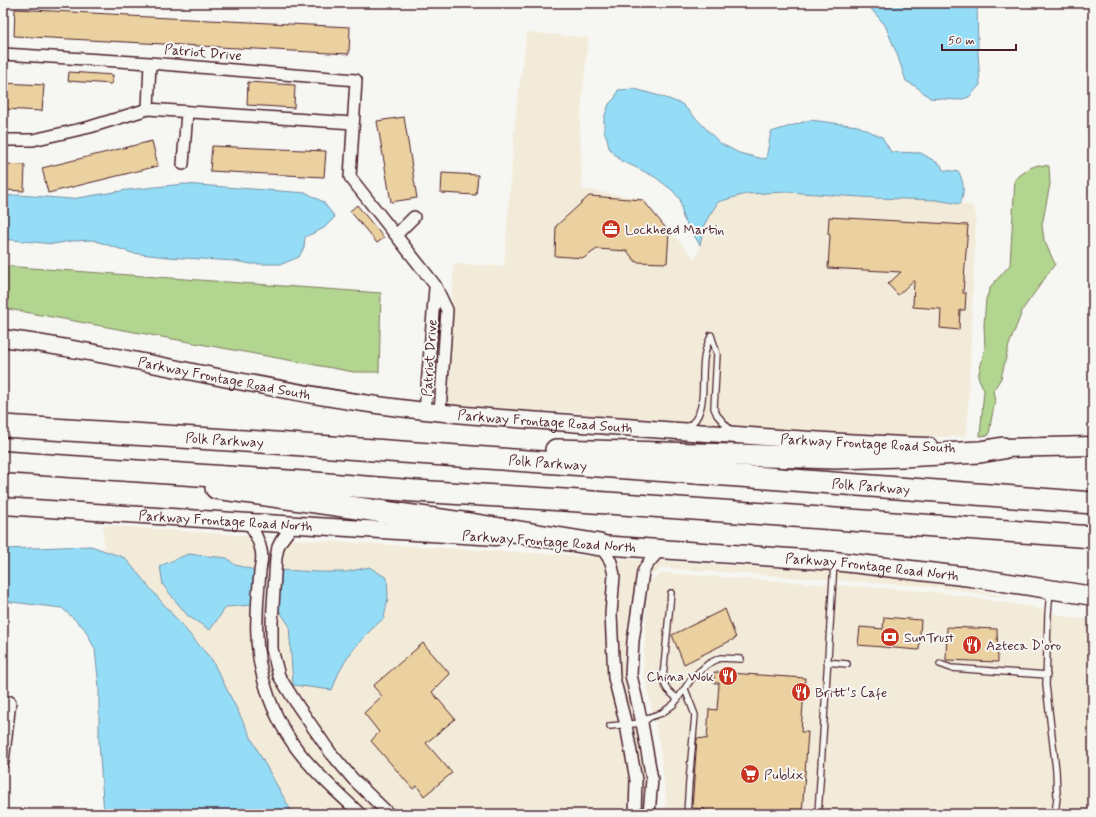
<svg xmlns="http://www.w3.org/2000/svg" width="1096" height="817" font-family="Mynerve,sans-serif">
<rect width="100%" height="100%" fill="#f6f6f2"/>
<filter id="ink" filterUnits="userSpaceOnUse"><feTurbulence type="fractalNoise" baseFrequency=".025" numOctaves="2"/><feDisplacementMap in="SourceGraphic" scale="8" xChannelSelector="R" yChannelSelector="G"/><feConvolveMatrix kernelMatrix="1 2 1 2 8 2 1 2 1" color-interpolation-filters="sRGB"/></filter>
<g filter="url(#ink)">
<path fill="#f3ebd9" d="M 527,32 L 588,38 L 580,121 L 582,189 L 640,198 L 695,259 L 699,251 L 704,225 L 709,216 L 718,202 L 746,194 L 787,192 L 936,200 L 972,206 L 976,214 L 967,436 L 898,439 L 807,434 L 702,424 L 702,427 L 631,422 L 571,412 L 466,409 L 445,407 L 454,264 L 504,266 L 516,111 Z
M 103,525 L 250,536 L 253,541 L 257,552 L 255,570 L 235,565 L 227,558 L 226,606 L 252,605 L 251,638 L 253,660 L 258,684 L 272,719 L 285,741 L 292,752 L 308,771 L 353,814 L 293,814 L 260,755 L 160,600 L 125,558 L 104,551 Z
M 289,539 L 601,557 L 606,565 L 609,576 L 606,614 L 609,678 L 621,726 L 631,780 L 629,814 L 397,814 L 384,803 L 357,775 L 334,748 L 302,703 L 284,673 L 277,648 L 278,609 L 289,624 L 293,685 L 332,689 L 340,670 L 349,654 L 369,631 L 384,618 L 369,567 L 346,572 L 319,572 L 280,570 L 283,549 Z
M 614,558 L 644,560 L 638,571 L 635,586 L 626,675 L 637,724 L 647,780 L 644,814 L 640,814 L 619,676 L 617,614 L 619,576 Z
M 657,561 L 842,572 L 969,588 L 1014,599 L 936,587 L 663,568 L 647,577 L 650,570 Z
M 663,573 L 936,592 L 1032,607 L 1067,617 L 1093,620 L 1093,814 L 664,814 L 666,800 L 659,740 L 643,670 L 648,582 Z
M 263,604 L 268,604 L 266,623 L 267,649 L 275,679 L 294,710 L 326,756 L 350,783 L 380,814 L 369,814 L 315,763 L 293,735 L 281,714 L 272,692 L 263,657 L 261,637 Z"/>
<path fill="#b2d590" stroke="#7e7a5e" d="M 1038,165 L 1049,166 L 1050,184 L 1042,225 L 1044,240 L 1055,264 L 1023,309 L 1009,345 L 1001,378 L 993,391 L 995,401 L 991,421 L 989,435 L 980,436 L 984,390 L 978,377 L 985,348 L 984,325 L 986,299 L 991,286 L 1010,265 L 1015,179 L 1030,168 Z
M 3,266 L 381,293 L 379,372 L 354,372 L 3,308 Z"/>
<path fill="#95ddf7" stroke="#7791a5" d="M 866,3 L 977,3 L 978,53 L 980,85 L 969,97 L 959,100 L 930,98 L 918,88 L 906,81 L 897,54 L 885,25 Z
M 635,89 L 663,97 L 682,104 L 720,143 L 739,153 L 759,158 L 766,159 L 771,132 L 810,120 L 858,126 L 882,137 L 891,152 L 921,153 L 941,165 L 943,170 L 959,172 C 964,184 965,191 960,204 L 936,200 L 875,198 L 787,192 L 746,194 L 718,202 L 709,216 L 704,225 L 700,245 L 683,218 L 680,199 L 672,190 L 655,177 L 633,166 L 621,161 L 609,148 L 607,138 L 604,131 L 604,118 L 609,104 L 615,98 L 618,90 Z
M 184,184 L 307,193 L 323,202 L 335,217 L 324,228 L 305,237 L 304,247 L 299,257 L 282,264 L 251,264 L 235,261 L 167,257 L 132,253 L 93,240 L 72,241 L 53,244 L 3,239 L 3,196 L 19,195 L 71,199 L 127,190 Z
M 91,546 L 125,558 L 160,600 L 212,660 L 260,755 L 293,814 L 104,814 L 99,743 L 99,687 L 95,649 L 84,628 L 62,608 L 3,601 L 3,549 Z
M 188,554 L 227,558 L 235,565 L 255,570 L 252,605 L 226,607 L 210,630 L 188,616 L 174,599 L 163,585 L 160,566 Z
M 369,567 L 387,578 L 388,598 L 384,618 C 367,633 351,649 341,669 C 337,675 335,683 332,690 L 293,685 L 289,625 L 278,609 L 280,570 L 319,572 L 346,572 Z"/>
<path fill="#ebd1a0" stroke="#4a1f2b" d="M 15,9 L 129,15 L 129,16 L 350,27 L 349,54 L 14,36 Z
M 69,72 L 113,75 L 112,84 L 68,81 Z
M 248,82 L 295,85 L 294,108 L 247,105 Z
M 3,83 L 44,85 L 42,111 L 3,109 Z
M 404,117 L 417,198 L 391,202 L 377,121 Z
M 152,141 L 158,166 L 48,193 L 42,168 Z
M 212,146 L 326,151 L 324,177 L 210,171 Z
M 3,164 L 25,165 L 24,191 L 3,190 Z
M 442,173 L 478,175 L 476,195 L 441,193 Z
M 589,196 L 643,200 L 669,232 L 667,263 L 636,262 L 627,251 L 597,249 L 584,258 L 555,256 L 556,226 Z
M 357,205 L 384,238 L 377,243 L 350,211 Z
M 829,217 L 968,225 L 963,293 L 966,293 L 965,310 L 960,310 L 959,330 L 940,328 L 941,309 L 913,307 L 914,280 L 898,295 L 888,284 L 901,272 L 828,268 L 830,235 L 828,234 Z
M 725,609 L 736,638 L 684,664 L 672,635 Z
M 884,617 L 921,620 L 919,650 L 858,645 L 860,627 L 883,629 Z
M 947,627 L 997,629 L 998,662 L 946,660 Z
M 423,643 L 450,674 L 432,692 L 455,719 L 426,743 L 452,773 L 424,796 L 417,786 L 413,789 L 371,741 L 379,732 L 364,713 L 382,696 L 373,686 Z
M 714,672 L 805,678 L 801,732 L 808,732 L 802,814 L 705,814 L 705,809 L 692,808 L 697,738 L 707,739 L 709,709 L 717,710 L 719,683 L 714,683 Z"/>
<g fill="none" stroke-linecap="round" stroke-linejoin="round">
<g stroke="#4a1f2b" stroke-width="8">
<path id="lane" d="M 711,335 L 717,354 L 714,408 L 717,415 L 732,432
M 686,428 C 711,414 699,377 705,353 C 706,347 709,341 711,336
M 1050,591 L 1048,614 L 1046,685 L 1056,770 L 1057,797 L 1055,814
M 671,593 L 663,677 C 665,689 668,691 678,699
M 827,662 L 847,664
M 940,664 L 951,668 L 1047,675
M 685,689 L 695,715 L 689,782 L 687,814
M 610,726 L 642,723 L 650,717 L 662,713 L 674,704 L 692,678 L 708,664 L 720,658 L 741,659
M 1055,812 L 1066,814
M 818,814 L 834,563"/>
</g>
<g stroke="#4a1f2b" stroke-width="14">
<path id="street" d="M 3,54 L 150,63 L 356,80 L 350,177 L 435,285 L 447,310 L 440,412
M 148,109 L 150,63
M 3,140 L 33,140 L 90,127 L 148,109 L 353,123
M 183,164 L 187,112
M 396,235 L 414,217
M 425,411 L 435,288
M 249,522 C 254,531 259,540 261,550 C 263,557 261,565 260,571 C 259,586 257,602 257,617 C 254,672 274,727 312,767 C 327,784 344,798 360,814
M 293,525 L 281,541 L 278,547 L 276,558 L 272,622 L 272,649 L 279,676 L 298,706 L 330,752 L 353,779 L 389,814
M 600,545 L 611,562 L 614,575 L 611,614 L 614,678 L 626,725 L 636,780 L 635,814
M 3,762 L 10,702
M 649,814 L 652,779 L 642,723 L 631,675 L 633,641 L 643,572 C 647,563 654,556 661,549"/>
</g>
<g stroke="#4a1f2b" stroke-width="19">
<g id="secondary">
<path id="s1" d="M 3,338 C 129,355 252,388 377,405 C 455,416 533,420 611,426 C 717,434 823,442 929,446"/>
<path id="s2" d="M 3,506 L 249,522 L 496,537"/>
</g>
</g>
<g stroke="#4a1f2b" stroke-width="21">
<g id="primary">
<path d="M 1003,448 L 1093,446"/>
<path id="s3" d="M 600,545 L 834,561 L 971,577 L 1093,596"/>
</g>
</g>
<g stroke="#4a1f2b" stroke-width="24">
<g id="highway">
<path id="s4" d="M 3,426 L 261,442 L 767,478 L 1093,503"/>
<path d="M 556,450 L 836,458 L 902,456 L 980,452 L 1003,448"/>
<path d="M 3,462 L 303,482 L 415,491 L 564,500 L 1093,537"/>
<path d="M 216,488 L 469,524 L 600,545"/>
</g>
</g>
<use href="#lane" stroke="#f6f6f2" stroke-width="5.5"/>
<use href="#street" stroke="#f6f6f2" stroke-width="11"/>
<use href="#secondary" stroke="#f6f6f2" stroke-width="16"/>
<use href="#primary" stroke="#f6f6f2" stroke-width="18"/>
<use href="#highway" stroke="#f6f6f2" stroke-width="21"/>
</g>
</g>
<defs>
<g id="office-disc" transform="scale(1)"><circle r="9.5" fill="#c8321e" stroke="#f6f6f2"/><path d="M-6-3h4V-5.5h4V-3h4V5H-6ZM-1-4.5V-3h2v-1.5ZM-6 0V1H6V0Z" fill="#fff"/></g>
<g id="bank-disc" transform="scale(1)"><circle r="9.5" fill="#c8321e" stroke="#f6f6f2"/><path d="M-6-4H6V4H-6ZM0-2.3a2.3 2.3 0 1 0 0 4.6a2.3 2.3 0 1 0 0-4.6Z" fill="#fff"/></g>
<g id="restaurant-disc" transform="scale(1)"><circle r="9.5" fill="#c8321e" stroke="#f6f6f2"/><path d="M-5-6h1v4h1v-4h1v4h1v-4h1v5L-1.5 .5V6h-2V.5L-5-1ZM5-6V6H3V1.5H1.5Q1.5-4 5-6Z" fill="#fff"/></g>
<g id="supermarket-disc" transform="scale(1)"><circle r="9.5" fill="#c8321e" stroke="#f6f6f2"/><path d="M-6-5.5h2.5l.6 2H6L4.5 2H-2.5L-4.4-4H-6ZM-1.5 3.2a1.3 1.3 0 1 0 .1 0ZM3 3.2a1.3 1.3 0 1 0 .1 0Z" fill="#fff"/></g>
</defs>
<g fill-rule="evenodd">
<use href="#office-disc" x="611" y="229"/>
<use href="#bank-disc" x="890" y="637"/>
<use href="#restaurant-disc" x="972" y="645"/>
<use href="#restaurant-disc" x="728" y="676"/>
<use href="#restaurant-disc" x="801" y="692"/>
<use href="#supermarket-disc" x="750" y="774"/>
</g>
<g text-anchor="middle" stroke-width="4" stroke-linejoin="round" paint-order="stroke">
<g font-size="14" fill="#4a1f2b" stroke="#f6f6f2">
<text transform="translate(203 52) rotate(5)" y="5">Patriot Drive</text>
<text transform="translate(429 358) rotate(-86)" y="5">Patriot Drive</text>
<text dy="5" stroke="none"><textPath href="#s1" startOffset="225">Parkway Frontage Road South</textPath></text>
<text dy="5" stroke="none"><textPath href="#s1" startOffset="549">Parkway Frontage Road South</textPath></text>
<text dy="5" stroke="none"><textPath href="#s4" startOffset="222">Polk Parkway</textPath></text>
<text transform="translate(868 443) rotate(3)" y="5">Parkway Frontage Road South</text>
<text dy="5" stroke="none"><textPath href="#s4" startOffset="546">Polk Parkway</textPath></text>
<text dy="5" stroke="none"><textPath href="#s4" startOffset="870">Polk Parkway</textPath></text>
<text dy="5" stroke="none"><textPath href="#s2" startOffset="223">Parkway Frontage Road North</textPath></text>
<text transform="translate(549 541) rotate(4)" y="5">Parkway Frontage Road North</text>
<text dy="5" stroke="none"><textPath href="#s3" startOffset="273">Parkway Frontage Road North</textPath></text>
</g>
<g font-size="14" fill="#4a1f2b" stroke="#f6f6f2" text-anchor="start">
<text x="625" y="234">Lockheed Martin</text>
<text x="904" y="642">SunTrust</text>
<text x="986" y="650">Azteca D'oro</text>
<text x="714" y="681" text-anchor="end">China Wok</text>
<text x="815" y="697">Britt's Cafe</text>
<text x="764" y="779">Publix</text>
</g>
</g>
<rect width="1096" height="817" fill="none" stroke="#f6f6f2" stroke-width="16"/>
<rect x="8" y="8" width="1080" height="801" fill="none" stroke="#4a1f2b" stroke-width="1.5" filter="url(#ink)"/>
<path d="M942 44v6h74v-6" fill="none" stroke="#4a1f2b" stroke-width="2"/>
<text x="948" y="44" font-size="12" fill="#4a1f2b" stroke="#f6f6f2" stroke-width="3" paint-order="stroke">50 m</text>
</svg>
